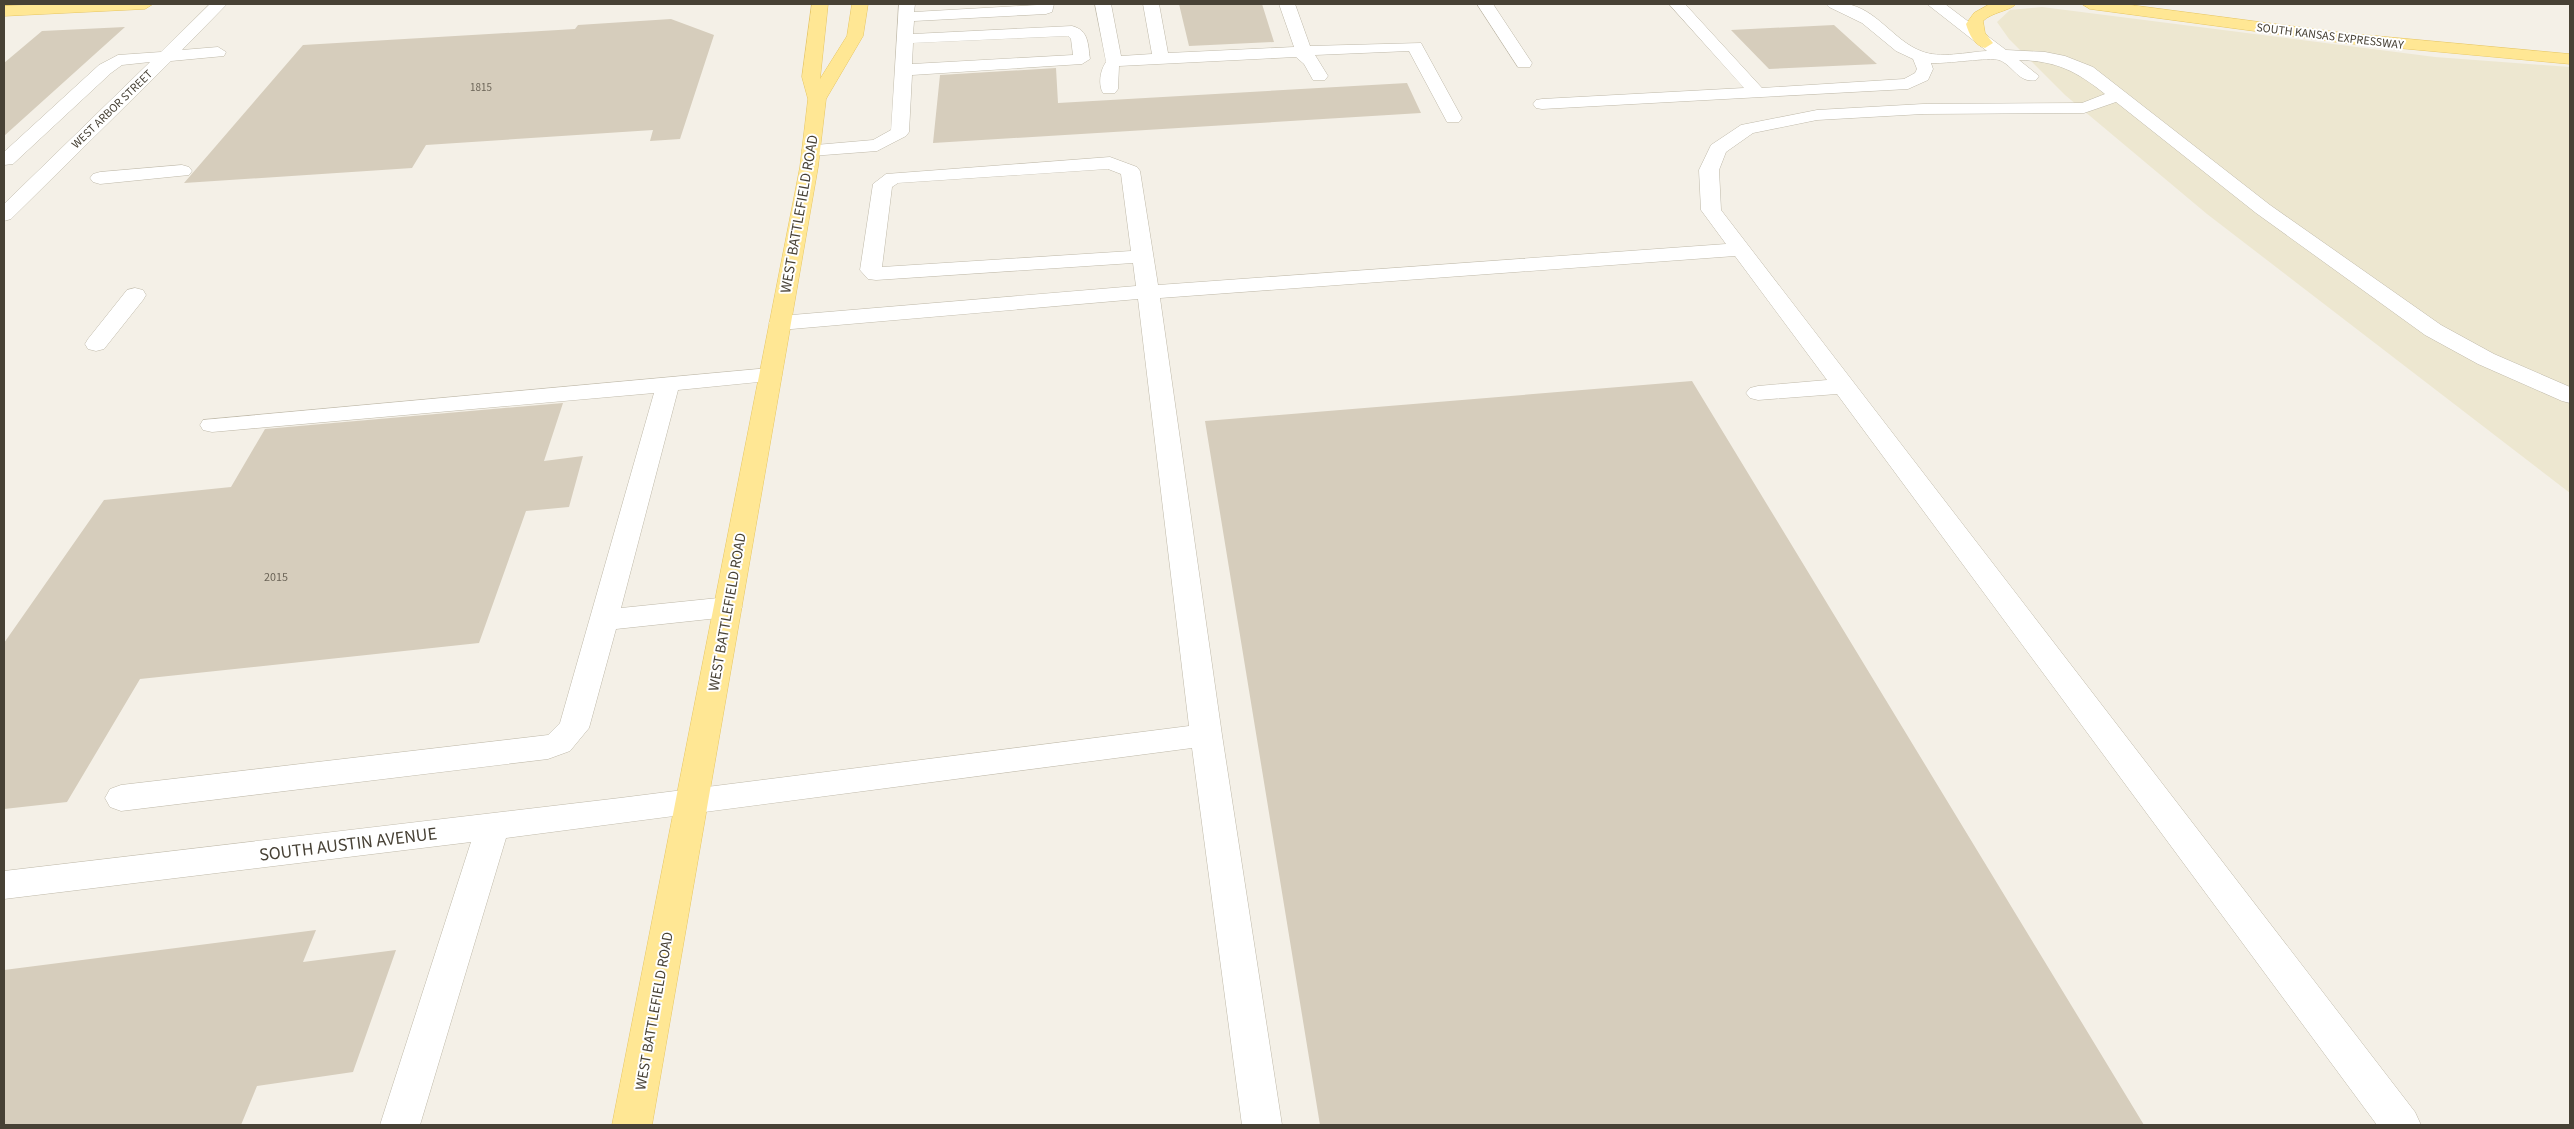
<svg xmlns="http://www.w3.org/2000/svg" width="2574" height="1129" font-family="'Source Sans 3',sans-serif">
<rect width="100%" height="100%" fill="#f4f0e7"/>
<path fill="#ede7d0" d="M 2042,7 L 2435,57 L 2570,67 L 2570,493 L 2207,214 L 2065,95 L 2009,39 L 1997,22 L 2010,10 Z"/>
<path fill="#d6cdbc" d="M 1179,4 L 1262,4 L 1274,42 L 1189,46 Z
M 671,19 L 714,35 L 680,139 L 650,141 L 653,130 L 426,145 L 412,168 L 184,183 L 303,45 L 575,29 L 578,25 Z
M 1834,25 L 1877,64 L 1769,69 L 1731,30 Z
M 125,27 L 4,136 L 4,63 L 42,31 Z
M 1056,68 L 1058,103 L 1407,83 L 1421,113 L 933,143 L 940,75 Z
M 1692,381 L 2144,1125 L 1320,1125 L 1205,421 Z
M 563,403 L 544,461 L 583,456 L 569,507 L 526,511 L 479,643 L 140,679 L 67,802 L 4,809 L 4,643 L 104,500 L 231,487 L 265,429 Z
M 316,930 L 303,962 L 396,950 L 353,1072 L 257,1086 L 241,1125 L 4,1125 L 4,970 Z"/>
<g fill="none" stroke-linecap="round" stroke-linejoin="round">
<g stroke="#bfb9a9" stroke-width="1">
<path id="minor" d="M 210,4 L 227,4 L 182,50 L 218,47 L 226,52 L 224,56 L 171,61 L 11,219 L 4,221 L 4,204 L 150,62 L 122,65 L 111,73 L 13,164 L 4,165 L 4,152 L 99,65 L 118,55 L 161,52 Z
M 899,4 L 915,4 L 914,12 L 1054,4 L 1052,12 L 1046,14 L 914,21 L 913,34 L 1072,26 C 1089,30 1088,45 1090,59 L 1082,64 L 912,75 L 909,132 L 906,136 L 877,151 L 811,156 L 804,154 L 802,150 L 804,146 L 873,140 L 891,130 ZM 1068,36 L 1071,39 L 1073,55 L 912,64 L 913,43 Z
M 1095,4 L 1111,4 L 1121,56 L 1152,54 L 1143,4 L 1159,4 L 1168,53 L 1294,47 L 1279,4 L 1295,4 L 1310,46 L 1421,43 L 1462,118 L 1459,122 L 1447,122 L 1409,51 L 1315,55 L 1328,76 L 1325,80 L 1313,80 L 1304,64 L 1296,57 L 1119,66 L 1118,89 L 1115,93 L 1103,93 C 1098,85 1100,70 1106,62 Z
M 1477,4 L 1493,4 L 1532,63 L 1530,67 L 1518,67 Z
M 1669,4 L 1685,4 L 1762,88 L 1904,79 L 1915,73 L 1917,69 L 1913,59 L 1896,51 L 1862,23 L 1829,7 L 1826,4 C 1833,4 1840,3 1846,4 C 1876,8 1894,41 1921,51 C 1940,59 1967,52 1987,51 L 1927,4 L 1945,4 L 2006,50 L 2045,52 L 2065,56 L 2093,67 L 2270,205 L 2441,325 L 2494,354 L 2570,387 L 2570,403 L 2562,401 L 2478,364 L 2425,335 L 2256,213 L 2116,102 L 2084,113 L 1923,114 L 1817,120 L 1753,133 L 1726,152 L 1719,170 L 1721,210 L 2415,1112 L 2421,1125 L 2377,1125 L 1837,394 L 1758,400 L 1750,398 L 1746,393 L 1750,388 L 1758,386 L 1827,380 L 1735,256 L 1160,298 L 1222,735 L 1282,1125 L 1242,1125 L 1192,748 L 506,838 L 420,1125 L 380,1125 L 471,842 L 4,899 L 4,871 L 620,798 L 1189,726 L 1138,299 L 780,330 L 772,328 L 769,323 L 772,318 L 780,316 L 1136,286 L 1133,263 L 876,280 L 868,279 L 860,270 L 873,184 L 886,174 L 1110,157 L 1137,167 L 1140,171 L 1158,285 L 1726,244 L 1701,210 L 1699,170 L 1711,145 L 1741,125 L 1817,110 L 1923,104 L 2082,103 L 2105,94 C 2076,71 2057,61 2019,60 L 2039,76 L 2036,80 C 2019,84 2013,65 1999,60 C 1990,57 1946,64 1931,63 L 1933,69 L 1928,80 L 1908,89 L 1542,109 L 1536,108 L 1533,104 L 1536,100 L 1542,99 L 1744,88 ZM 1108,169 L 1121,174 L 1131,251 L 882,267 L 892,187 L 898,183 Z
M 182,165 L 189,167 L 192,171 L 189,175 L 100,184 L 93,182 L 90,178 L 93,174 L 100,172 Z
M 135,288 L 143,290 L 146,295 L 143,300 L 104,349 L 96,351 L 88,349 L 85,344 L 88,339 L 127,290 Z
M 770,368 L 778,370 L 782,375 L 778,380 L 678,390 L 621,608 L 728,597 L 738,600 L 742,607 L 738,614 L 728,617 L 616,629 L 589,728 L 570,751 L 548,759 L 121,811 L 110,807 L 105,798 L 110,789 L 121,785 L 548,735 L 560,723 L 654,393 L 212,432 L 203,430 L 200,425 L 203,420 Z"/>
</g>
<g stroke="#e7c662" stroke-width="1">
<path id="major" d="M 56,4 L 153,4 L 145,9 L 4,16 L 4,6 Z
M 812,4 L 828,4 L 820,79 L 847,36 L 852,4 L 868,4 L 863,36 L 826,99 L 818,167 L 652,1125 L 612,1125 L 800,167 L 808,99 L 802,77 Z
M 1990,4 L 2016,4 C 2010,11 1992,12 1983,21 L 1985,33 L 1993,43 L 1985,48 C 1974,45 1969,34 1966,24 L 1974,13 Z
M 2082,4 L 2123,4 L 2344,33 L 2570,54 L 2570,64 L 2344,43 L 2090,9 Z"/>
</g>
<use href="#minor" fill="#fff" fill-rule="evenodd"/>
<use href="#major" fill="#ffe794" fill-rule="evenodd"/>
</g>
<g text-anchor="middle" stroke-width="4" stroke-linejoin="round" paint-order="stroke">
<g font-size="11" fill="#6b6457">
<text x="481" y="91">1815</text>
</g>
<g font-size="12" fill="#474135" stroke="#fff">
<text transform="translate(2330 36) rotate(7)" y="4">SOUTH KANSAS EXPRESSWAY</text>
<text transform="translate(112 109) rotate(-44)" y="4">WEST ARBOR STREET</text>
</g>
<g font-size="12" fill="#6b6457">
<text x="276" y="581">2015</text>
</g>
<g font-size="15" fill="#474135" stroke="#fff">
<text transform="translate(799 214) rotate(-80)" y="5">WEST BATTLEFIELD ROAD</text>
<text transform="translate(727 612) rotate(-80)" y="5">WEST BATTLEFIELD ROAD</text>
<text transform="translate(654 1011) rotate(-80)" y="5">WEST BATTLEFIELD ROAD</text>
</g>
<g font-size="18" fill="#474135" stroke="#fff">
<text transform="translate(348 844) rotate(-7)" y="6">SOUTH AUSTIN AVENUE</text>
</g>
</g>
<rect width="2574" height="1129" fill="none" stroke="#474135" stroke-width="10"/>
</svg>
